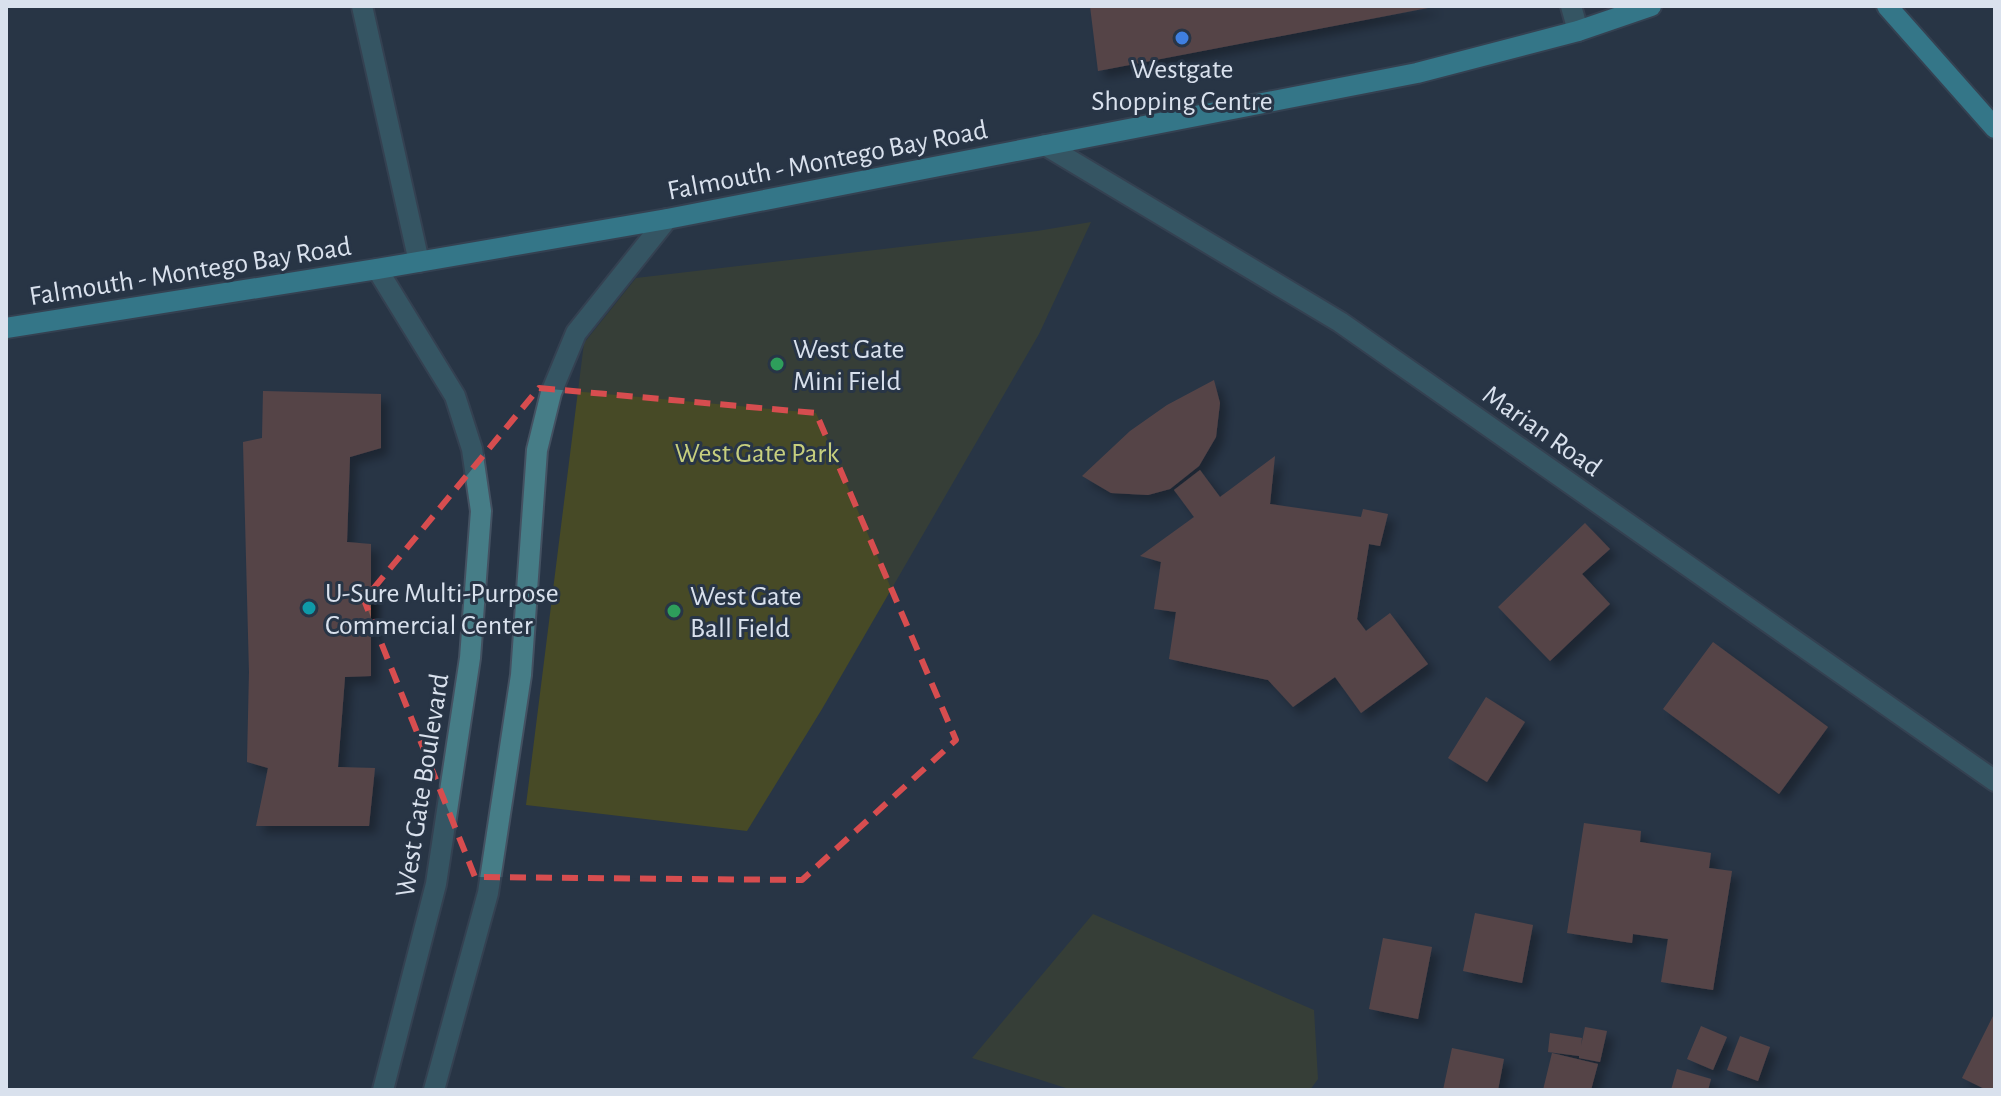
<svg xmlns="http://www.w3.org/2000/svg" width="2001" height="1096" font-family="'Alegreya Sans',sans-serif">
<defs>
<filter id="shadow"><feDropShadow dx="7" dy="7" stdDeviation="4" flood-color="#0009"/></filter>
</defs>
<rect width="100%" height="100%" fill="#283546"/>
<path fill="#474a26" d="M 1091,222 L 1039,334 L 822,709 L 747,831 L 526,805 L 584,343 L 636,278 L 1037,231 Z
M 1093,914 L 1314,1010 L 1318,1079 L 1310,1090 L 1072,1090 L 972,1058 Z"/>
<path fill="#8d584b" filter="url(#shadow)" d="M 1090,6 L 1432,6 L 1433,7 L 1098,71 Z
M 1214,380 L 1220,403 L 1216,437 L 1199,466 L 1170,489 L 1148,495 L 1111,493 L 1082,476 L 1130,431 L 1167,405 Z
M 263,391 L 381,394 L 381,448 L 350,457 L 347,542 L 371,544 L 371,676 L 345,677 L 338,767 L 375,768 L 369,826 L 256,826 L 268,768 L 247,762 L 249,672 L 243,442 L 262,438 Z
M 1275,456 L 1270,504 L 1361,517 L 1363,509 L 1388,514 L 1380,546 L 1369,544 L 1357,619 L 1366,631 L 1390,613 L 1428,664 L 1361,713 L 1335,677 L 1293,707 L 1268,680 L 1169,659 L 1176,612 L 1154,609 L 1161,562 L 1140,556 L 1194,517 L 1174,490 L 1200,470 L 1220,497 Z
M 1585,523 L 1610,549 L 1582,574 L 1610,604 L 1550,661 L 1498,607 Z
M 1713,642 L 1828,727 L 1779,794 L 1663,709 Z
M 1486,697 L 1525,722 L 1487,782 L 1448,758 Z
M 1584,823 L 1641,831 L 1640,842 L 1711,853 L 1709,868 L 1732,871 L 1713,990 L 1661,982 L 1668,939 L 1633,934 L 1632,943 L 1567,933 Z
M 1475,913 L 1533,925 L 1522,983 L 1463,971 Z
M 1383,938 L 1432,947 L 1418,1019 L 1369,1009 Z
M 1995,1012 L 1995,1090 L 1987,1090 L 1962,1078 Z
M 1701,1026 L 1727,1037 L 1713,1070 L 1687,1059 Z
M 1585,1027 L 1607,1031 L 1600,1062 L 1579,1058 L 1579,1056 L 1548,1052 L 1550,1033 L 1582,1038 L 1581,1046 Z
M 1740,1036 L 1770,1047 L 1758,1081 L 1727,1070 Z
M 1452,1048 L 1504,1059 L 1498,1090 L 1443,1090 Z
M 1552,1053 L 1598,1064 L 1591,1090 L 1543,1090 Z
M 1677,1069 L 1711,1079 L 1708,1090 L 1671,1090 Z"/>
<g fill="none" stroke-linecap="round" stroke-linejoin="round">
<g stroke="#445161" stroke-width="24">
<path id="minor" d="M 362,6 L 419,262
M 1571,6 L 1578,31
M 1045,145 L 1340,322 L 1995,781
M 377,269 L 455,396 L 472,449 L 481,511 L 470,658 L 436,884 L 383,1090
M 434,1090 L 488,893 L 521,675 L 537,450 L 551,393 L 576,333 L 667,219"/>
</g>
<g stroke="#445161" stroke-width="24">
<path id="major" d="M 1887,6 L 1995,128
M 6,328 L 377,269 L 667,219 L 1417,73 L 1578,31 L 1651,6"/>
</g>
<use href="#minor" stroke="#467d87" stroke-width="20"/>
<use href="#major" stroke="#43c5d9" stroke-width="20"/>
</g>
<path d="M0 0H2001V1096H0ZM 539,388 L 816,413 L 956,740 L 802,880 L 475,877 L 364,600 Z" fill="#283546" fill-opacity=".55" fill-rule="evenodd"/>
<path fill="none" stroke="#d74d4f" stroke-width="6" stroke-dasharray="16 10" stroke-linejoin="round" d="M 539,388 L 816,413 L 956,740 L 802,880 L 475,877 L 364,600 Z"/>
<circle fill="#3f7fe0" stroke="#283546" stroke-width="3" cx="1182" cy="38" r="8"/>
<g fill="#2e9e5b" stroke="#283546" stroke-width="3">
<circle cx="777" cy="364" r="8"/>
<circle cx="674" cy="611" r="8"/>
</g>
<circle fill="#0f9aa8" stroke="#283546" stroke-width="3" cx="309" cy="608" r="8"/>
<g text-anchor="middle" stroke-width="6" stroke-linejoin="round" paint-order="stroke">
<g font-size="28" fill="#d9e1ed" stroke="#283546" text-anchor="start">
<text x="1182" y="78" text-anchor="middle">Westgate<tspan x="1182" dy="32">Shopping Centre</tspan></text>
<text x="793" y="358">West Gate<tspan x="793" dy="32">Mini Field</tspan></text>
<text x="325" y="602">U-Sure Multi-Purpose<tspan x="325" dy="32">Commercial Center</tspan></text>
<text x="690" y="605">West Gate<tspan x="690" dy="32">Ball Field</tspan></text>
</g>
<g font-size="28" fill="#d9e1ed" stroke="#283546">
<text transform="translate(827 159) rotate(-11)" y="10">Falmouth - Montego Bay Road</text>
<text transform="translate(190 270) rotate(-9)" y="10">Falmouth - Montego Bay Road</text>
<text transform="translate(1543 430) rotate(35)" y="10">Marian Road</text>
<text transform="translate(421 785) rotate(-81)" y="10">West Gate Boulevard</text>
</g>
<g font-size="28" fill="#c7cf7e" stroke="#283546">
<text x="757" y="462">West Gate Park</text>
</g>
</g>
<rect width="2001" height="1096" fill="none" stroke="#d9e1ed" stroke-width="16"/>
</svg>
